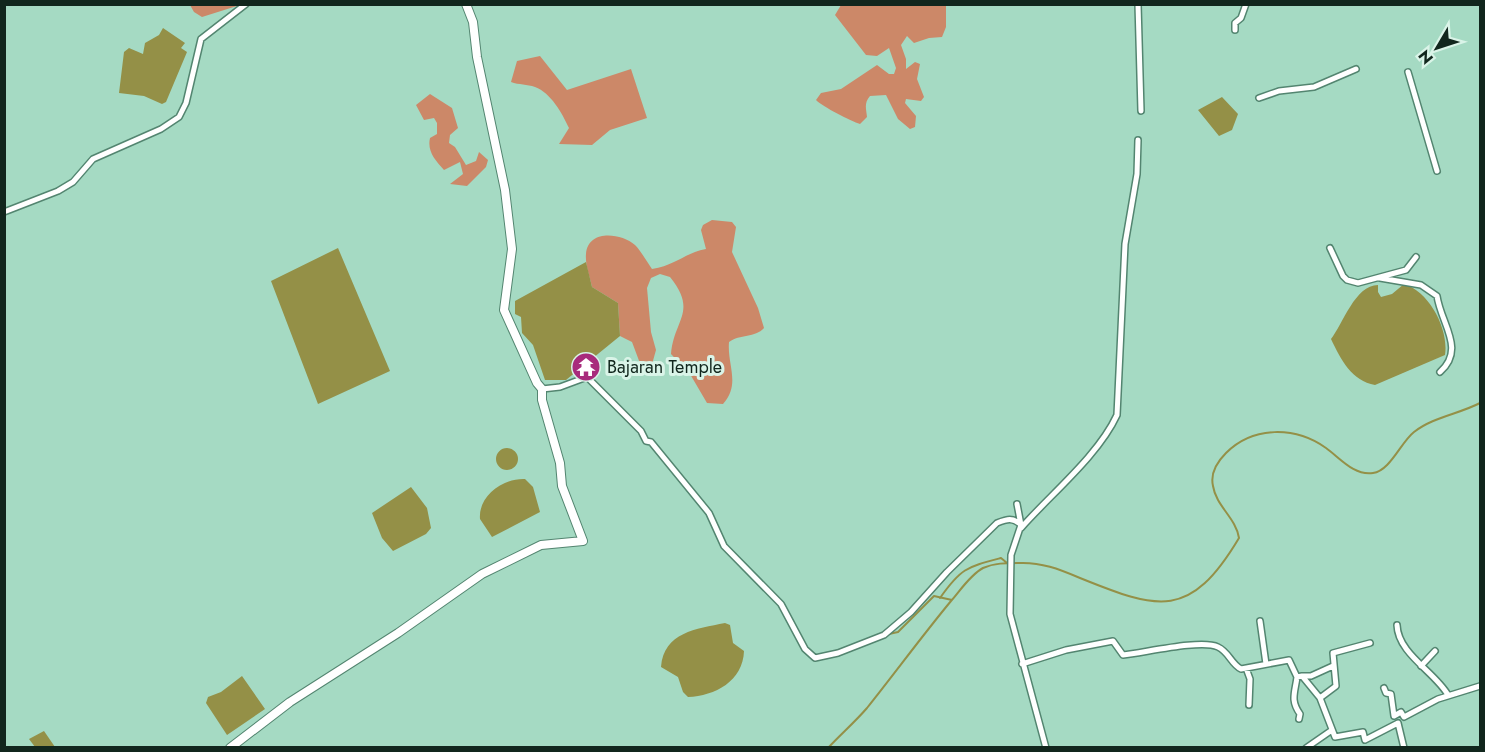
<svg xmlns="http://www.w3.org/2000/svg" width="1485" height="752" font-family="Jost,sans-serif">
<rect width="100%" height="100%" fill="#a5dac3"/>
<path fill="#cc8868" d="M 190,5 L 240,5 L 202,17 L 194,12 Z
M 841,5 L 946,5 L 946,27 L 942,37 L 929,38 L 914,43 L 907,36 L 901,45 L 906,59 L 906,69 L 915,62 L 920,64 L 917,79 L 924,97 L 921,101 L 906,99 L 905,103 L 916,116 L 915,127 L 910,129 L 898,119 L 886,95 L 870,96 C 864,103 866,108 867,117 L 860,124 C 851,121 823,107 816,100 L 821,93 L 841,89 L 877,65 L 889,74 L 894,74 L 896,68 L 889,48 L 877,56 L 866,55 L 835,15 Z
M 540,56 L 567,90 L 631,69 L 647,118 L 610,130 L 592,145 L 559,144 L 569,128 C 562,113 551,93 535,87 C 527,84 519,85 511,82 L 517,61 Z
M 430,94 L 452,108 L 458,128 L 450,135 L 449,143 L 455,147 L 466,165 L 476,161 L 479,152 L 488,160 L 486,167 L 467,186 L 450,184 L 463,174 L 460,162 L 444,170 C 435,160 427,151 430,138 L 437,134 L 437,123 L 434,118 L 424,120 L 416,105 Z
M 712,220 L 732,222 L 736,227 L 732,252 L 758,308 L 764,328 C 755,338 740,334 729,342 C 727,365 741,384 723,404 L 707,403 L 690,374 L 671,354 C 674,319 698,312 670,277 L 660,274 L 651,278 L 647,288 L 651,332 L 656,350 L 649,375 L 641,366 L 632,342 L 620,336 L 618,303 L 592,287 C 590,277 585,265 586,254 C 588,229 621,233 635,245 C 641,251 647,262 652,269 C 677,265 684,253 706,249 L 701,230 L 703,225 Z"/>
<path fill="#949047" d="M 163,28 L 185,43 L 181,48 L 187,52 L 166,102 L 162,104 L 144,96 L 119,93 L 124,52 L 129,48 L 143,54 L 145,43 L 159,35 Z
M 1222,97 L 1238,114 L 1232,130 L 1219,136 L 1198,110 Z
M 338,248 L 390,371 L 318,404 L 271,281 Z
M 586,262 L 592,287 L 618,303 L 620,336 L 566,380 L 545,380 L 533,345 L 522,333 L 521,317 L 515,314 L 515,301 Z
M 1404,284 C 1430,292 1449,330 1445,355 L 1375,385 C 1352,381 1341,360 1331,339 C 1343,324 1355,285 1378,285 L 1378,292 L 1381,297 L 1392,294 Z
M496 459a11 11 0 1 1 22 0a11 11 0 1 1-22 0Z
M 525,479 L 533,487 L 540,512 L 492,537 L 480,519 C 478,496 503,478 525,479 Z
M 411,487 L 427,508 L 431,528 L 426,534 L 393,551 L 382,538 L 372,513 Z
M 725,623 L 730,625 L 733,643 L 744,651 C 743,681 715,696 688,697 L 683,692 L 678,677 L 661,667 C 664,632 696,629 725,623 Z
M 242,676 L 265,709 L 227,735 L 206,703 L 208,697 L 221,692 Z
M 44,731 L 55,747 L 35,747 L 29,739 Z"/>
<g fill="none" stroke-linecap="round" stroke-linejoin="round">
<path stroke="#949047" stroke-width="2" d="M 940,598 C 961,568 967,567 1001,558 L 1007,563
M 889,634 L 898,632 L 934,596 L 952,600
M 828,748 C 841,734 855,722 867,708 C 895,673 922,636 951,601 C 960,591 970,575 983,568 C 994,563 1006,563 1019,563 C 1041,562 1059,569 1080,578 C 1159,610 1190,620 1239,538 C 1236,518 1216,506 1213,486 C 1210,473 1217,462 1226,453 C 1253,426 1295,426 1326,448 C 1340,458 1354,476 1373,473 C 1390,471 1401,442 1414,432 C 1433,417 1459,414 1480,403"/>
<g stroke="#538570" stroke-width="8">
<path id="street" d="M 1138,4 L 1141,111
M 1235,30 L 1235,23 L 1241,18 L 1246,4
M 1408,72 L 1437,171
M 1259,98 L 1279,91 L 1314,87 L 1356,69
M 4,212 L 58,191 L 73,182 L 93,159 L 161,129 L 179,117 L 186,103 L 201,39 L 246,4
M 1330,248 L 1343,276 L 1347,280 L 1358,283 L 1406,270 L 1416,257
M 1380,278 L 1421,285 L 1437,296 C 1441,324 1466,349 1440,372
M 542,389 L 560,387 L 587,377 L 641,431 L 646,441 L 651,442 L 709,513 L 724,546 L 781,604 L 805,649 L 815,658 L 838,653 L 884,635 L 911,612 L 947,572 L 997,523 C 1007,519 1013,517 1021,525
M 1017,504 L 1021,525 L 1011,555 L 1010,614 L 1046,748
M 1021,528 C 1051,494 1098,456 1117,415 L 1125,244 L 1137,174 L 1138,140
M 1260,621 L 1266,664
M 1397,625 C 1398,654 1435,672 1448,695
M 1022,664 L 1066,650 L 1113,641 L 1123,655 C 1144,653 1201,639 1218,647 C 1229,652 1231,664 1241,669 L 1289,660 L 1297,677 L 1302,676 L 1320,698 L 1335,737 L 1363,732 L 1365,740 L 1398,723 L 1404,748
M 1421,666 L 1435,651
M 1246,668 L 1250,679 L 1249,705
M 1302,676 L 1311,676 L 1333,666
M 1297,677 C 1295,693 1290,700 1300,714 L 1299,719
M 1384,688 L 1386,693 L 1391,694 L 1394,716 L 1401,712 L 1404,717 L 1438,699 L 1480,686
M 1320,698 L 1336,686 L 1333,653 L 1370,643
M 1306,748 L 1332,730"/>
</g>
<g stroke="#538570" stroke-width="10">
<path id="secondary" d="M 230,748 L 290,702 L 398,633 L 482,574 L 541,545 L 583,541 L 562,486 L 560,463 L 542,400 L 542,389 L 537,383 L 504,310 L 512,249 L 505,190 L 477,57 L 473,22 L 466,4"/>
</g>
<use href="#street" stroke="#fff" stroke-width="5"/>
<use href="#secondary" stroke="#fff" stroke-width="8"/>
</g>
<defs>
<g id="temple-disc" transform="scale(1.5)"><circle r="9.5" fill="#a82b7c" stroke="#daf4e8"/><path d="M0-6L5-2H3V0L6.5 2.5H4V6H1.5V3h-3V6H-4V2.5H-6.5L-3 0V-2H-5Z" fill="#fff"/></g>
</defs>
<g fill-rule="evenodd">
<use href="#temple-disc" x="586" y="367"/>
</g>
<g text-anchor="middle" stroke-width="6" stroke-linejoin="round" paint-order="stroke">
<g font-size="18" fill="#11261d" stroke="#daf4e8" text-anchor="start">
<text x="607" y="373">Bajaran Temple</text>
</g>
</g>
<rect width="1485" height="752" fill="none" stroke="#11261d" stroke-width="12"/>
<g transform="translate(1437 48) rotate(231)" stroke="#daf4e8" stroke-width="4.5" paint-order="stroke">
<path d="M0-4.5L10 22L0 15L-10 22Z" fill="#11261d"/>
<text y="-9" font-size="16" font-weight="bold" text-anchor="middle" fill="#11261d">N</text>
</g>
</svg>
